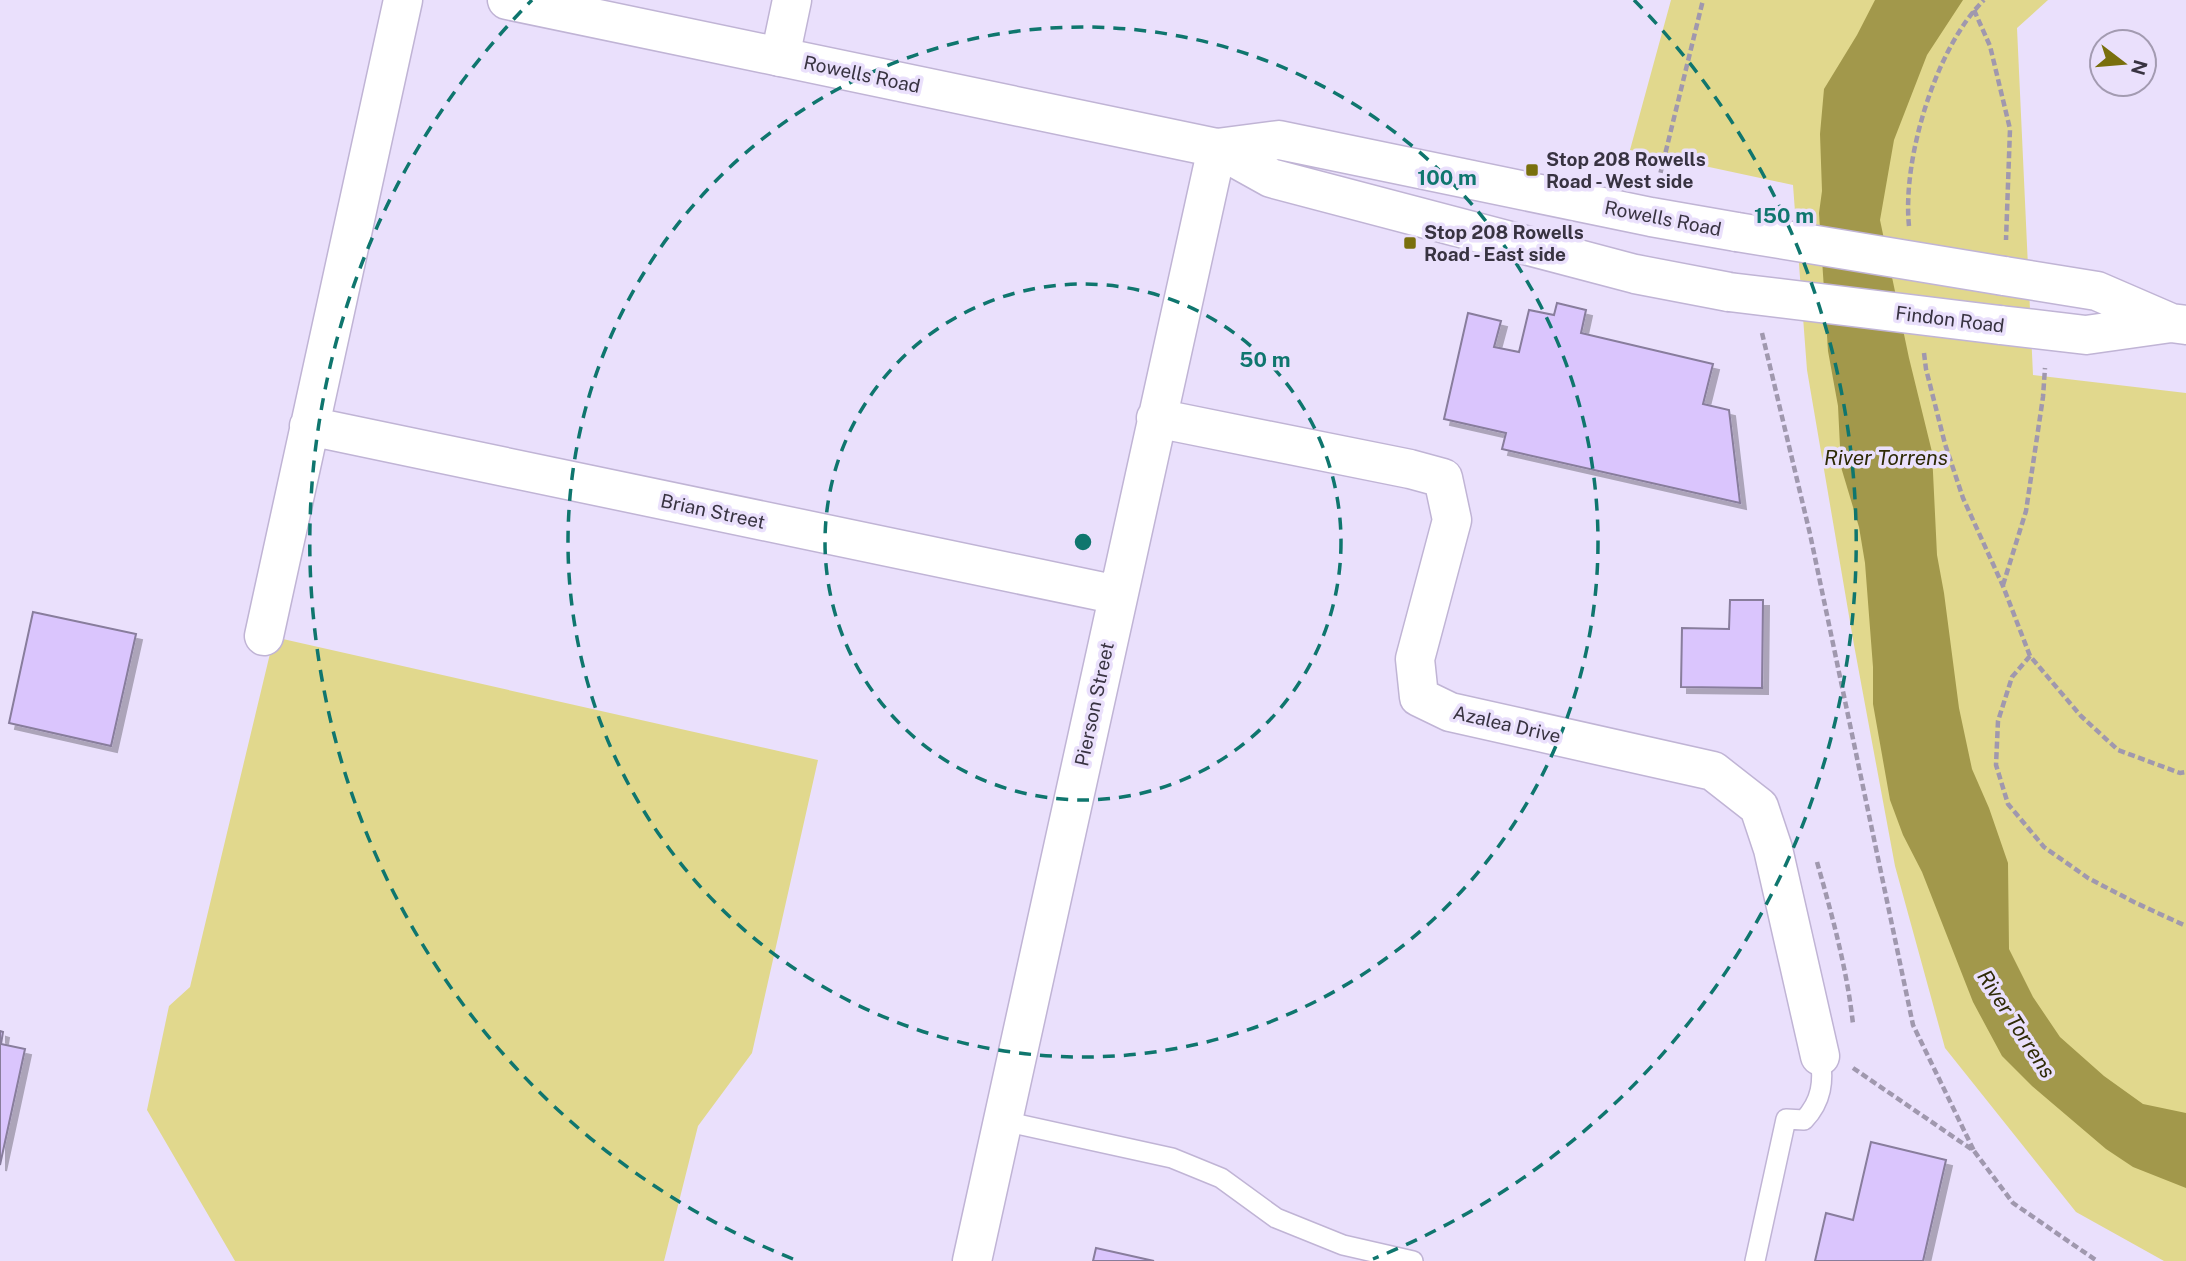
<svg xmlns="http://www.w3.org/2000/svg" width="2186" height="1261" font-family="'Public Sans',sans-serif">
<defs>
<filter id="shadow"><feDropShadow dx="6" dy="6" stdDeviation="0" flood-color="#0004"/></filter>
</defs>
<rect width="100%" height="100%" fill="#eae0fc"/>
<path fill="#e1d88d" d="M 1671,0 L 2048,0 L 2017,28 L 2033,375 L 2186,393 L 2186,1261 L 2164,1261 L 2076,1212 L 1945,1048 L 1895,866 L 1854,645 L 1807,370 L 1793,185 L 1630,150 Z
M 274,637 L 818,760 L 752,1053 L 698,1126 L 664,1261 L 235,1261 L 147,1110 L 169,1006 L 190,987 Z"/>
<path fill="#a2984b" d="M 1875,0 L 1963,0 L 1927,55 L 1894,140 L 1880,220 L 1909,358 L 1932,452 L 1937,555 L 1944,593 L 1959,708 L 1972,769 L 1989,808 L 2008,863 L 2009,949 L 2033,997 L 2060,1037 L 2104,1076 L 2143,1104 L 2186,1113 L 2186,1188 L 2133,1167 L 2106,1149 L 2032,1086 L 2002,1056 L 1973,1002 L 1922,872 L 1903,835 L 1890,800 L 1873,704 L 1873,667 L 1865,563 L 1859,527 L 1841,467 L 1838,406 L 1828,351 L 1819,213 L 1822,191 L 1820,134 L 1824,89 L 1857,35 Z"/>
<path fill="#dac5fd" stroke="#887d9c" stroke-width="2" filter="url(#shadow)" d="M 1557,303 L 1586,310 L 1581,333 L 1713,364 L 1703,404 L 1729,410 L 1740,503 L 1502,449 L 1506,433 L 1444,419 L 1468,313 L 1501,321 L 1494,347 L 1519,352 L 1529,310 L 1554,315 Z
M 1730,600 L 1763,600 L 1762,688 L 1681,687 L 1682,628 L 1729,629 Z
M 33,612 L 136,634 L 111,746 L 9,723 Z
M 0,1031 L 3,1032 L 1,1044 L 25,1049 L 0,1165 Z
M 1871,1142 L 1946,1160 L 1923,1261 L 1815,1261 L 1826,1213 L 1853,1220 Z
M 1096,1248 L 1154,1261 L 1093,1261 Z"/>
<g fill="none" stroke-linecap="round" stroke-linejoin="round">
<g stroke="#c0b4d5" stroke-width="22">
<path id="lane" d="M 1003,1121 L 1172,1158 L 1221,1178 L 1276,1218 L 1343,1245 L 1413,1261
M 1755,1261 L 1786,1119 L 1804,1120 C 1822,1101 1824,1081 1820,1056"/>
</g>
<g stroke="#c0b4d5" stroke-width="41">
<path id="street" d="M 780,57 L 792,0
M 1156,418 L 1410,469 L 1443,478 L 1452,520 L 1415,659 L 1419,697 L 1450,712 L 1713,771 L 1759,807 L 1773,849 L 1820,1056
M 309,426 L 1118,595
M 264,636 L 403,0
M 972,1261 L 1217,148"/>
</g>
<g stroke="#c0b4d5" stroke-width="41">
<path id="secondary" d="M 507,0 L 1217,148 L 1271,178 L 1635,274 L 1729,292
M 1217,148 L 1279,140 L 1651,217 L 1737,232
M 2004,276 L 2097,291 L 2171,323
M 2000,325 L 2086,335 L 2171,323 L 2186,325"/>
</g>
<path stroke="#a098ae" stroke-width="4.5" stroke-dasharray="7 3.5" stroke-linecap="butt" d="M 1974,10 L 1990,46 L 2010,129 L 2006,240
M 1658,183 L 1703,0
M 1909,226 C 1902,159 1936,47 1984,0
M 1762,333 L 1810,534 L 1913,1025 L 1974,1151
M 1924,353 L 1926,369 L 1945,444 L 1963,498 L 2003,586 L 2030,656 L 2081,716 L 2118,750 L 2180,773 L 2186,772
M 2003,585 L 2026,511 L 2043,397 L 2045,368
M 2030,656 L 2012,677 L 1998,721 L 1996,765 L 2008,804 L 2044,847 L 2088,878 L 2136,903 L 2186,926
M 1817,862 C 1832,915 1847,969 1853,1024
M 1853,1068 L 1974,1151 L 2013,1203 L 2097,1261"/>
<use href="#lane" stroke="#fff" stroke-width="19"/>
<use href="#street" stroke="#fff" stroke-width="38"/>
<use href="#secondary" stroke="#fff" stroke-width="38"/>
<g stroke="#c0b4d5" stroke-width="41" stroke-linecap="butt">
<path id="secondary-bridge" d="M 1737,232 L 2004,276
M 1729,292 L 2000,325"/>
</g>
<use href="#secondary-bridge" stroke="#fff" stroke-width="38"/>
</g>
<g fill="none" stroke="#0f766e" stroke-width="3.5" stroke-dasharray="12 9">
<circle cx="1083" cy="542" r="258"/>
<circle cx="1083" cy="542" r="515"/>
<path d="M793 1259A773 773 0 0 1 532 0M1634 0A773 773 0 0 1 1373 1259"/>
</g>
<g fill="#796f0d" stroke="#eae0fc" stroke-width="2.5">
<rect x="1525" y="163" width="14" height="14" rx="3.5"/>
<rect x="1403" y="236" width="14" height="14" rx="3.5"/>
</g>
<g text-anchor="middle" stroke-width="7" stroke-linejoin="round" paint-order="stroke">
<g font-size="19" fill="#383341" stroke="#eae0fc">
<text transform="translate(862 74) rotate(12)" y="7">Rowells Road</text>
<text transform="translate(1663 218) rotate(11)" y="7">Rowells Road</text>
<text transform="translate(1950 319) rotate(7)" y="7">Findon Road</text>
<text transform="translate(713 511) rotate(12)" y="7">Brian Street</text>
<text transform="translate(1094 704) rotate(-78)" y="7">Pierson Street</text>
<text transform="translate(1507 724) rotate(13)" y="7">Azalea Drive</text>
</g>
<g font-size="19" font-weight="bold" fill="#383341" stroke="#eae0fc" text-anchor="start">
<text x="1546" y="166">Stop 208 Rowells<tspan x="1546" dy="22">Road - West side</tspan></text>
<text x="1424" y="239">Stop 208 Rowells<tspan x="1424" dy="22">Road - East side</tspan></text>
</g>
<g font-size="21" font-style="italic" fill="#2e2a06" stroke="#eae0fc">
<text x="1886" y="465">River Torrens</text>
<text transform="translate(2016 1024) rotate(57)" y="7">River Torrens</text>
</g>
</g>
<circle cx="1083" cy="542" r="10" fill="#0f766e" stroke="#eae0fc" stroke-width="3.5"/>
<g font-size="21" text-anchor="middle" font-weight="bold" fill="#0f766e" stroke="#eae0fc" stroke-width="7" stroke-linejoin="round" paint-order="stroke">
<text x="1447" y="185">100 m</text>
<text x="1784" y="223">150 m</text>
<text x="1265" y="367">50 m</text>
</g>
<g transform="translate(2123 63) rotate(106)"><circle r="33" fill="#eae0fc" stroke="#a39bb1" stroke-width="2"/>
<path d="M0-5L12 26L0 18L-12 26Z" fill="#796f0d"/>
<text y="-10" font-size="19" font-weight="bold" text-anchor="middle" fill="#383341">N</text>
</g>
</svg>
